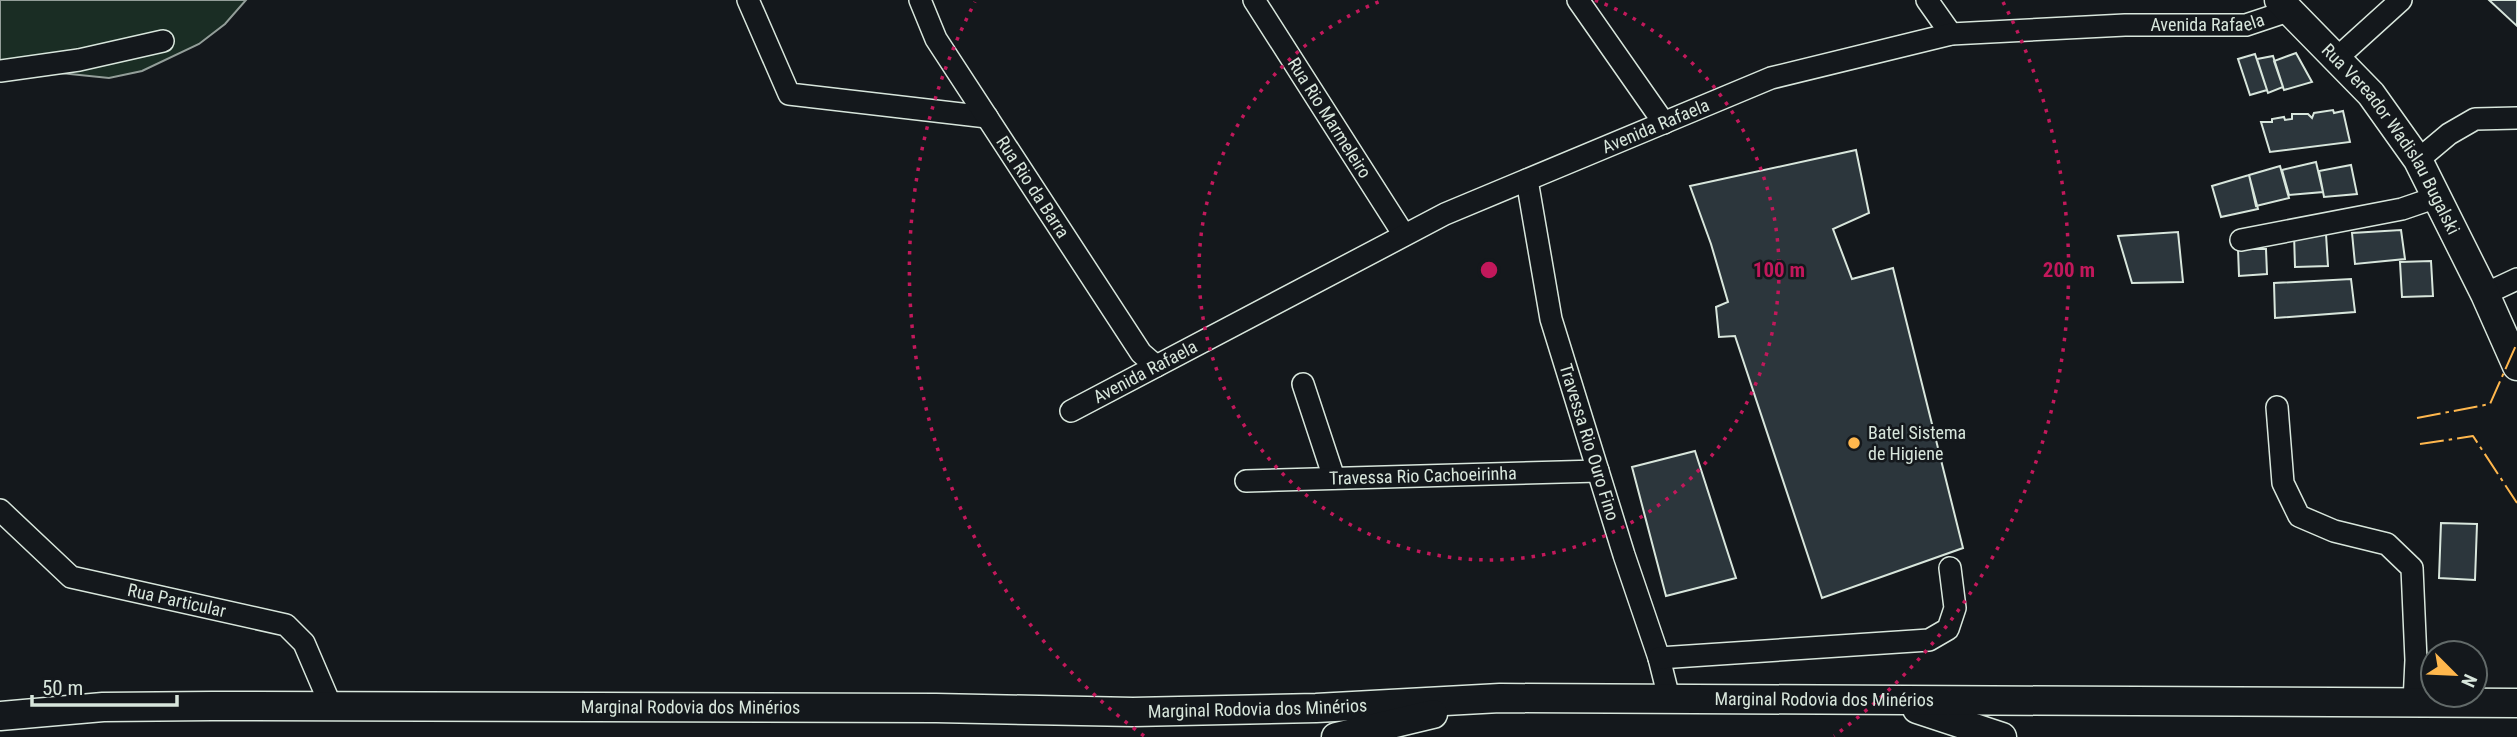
<svg xmlns="http://www.w3.org/2000/svg" width="2517" height="737" font-family="'Roboto Condensed',sans-serif">
<rect width="100%" height="100%" fill="#14181c"/>
<path fill="#1a2d24" stroke="#939e99" stroke-width="2" d="M 0,0 L 246,0 L 225,24 L 199,44 L 142,71 L 109,78 L 60,73 L 0,71 Z"/>
<path fill="#2c363c" stroke="#d8e6dc" stroke-width="2" d="M 2489,0 L 2517,0 L 2517,26 Z
M 2296,53 L 2312,82 L 2284,90 L 2274,61 Z
M 2255,54 L 2267,90 L 2250,95 L 2238,59 Z
M 2273,56 L 2283,87 L 2268,93 L 2257,59 Z
M 2333,110 L 2334,113 L 2343,111 L 2350,142 L 2270,152 L 2261,122 L 2272,122 L 2272,119 L 2284,117 L 2285,120 L 2292,119 L 2292,114 L 2308,114 L 2312,118 L 2314,113 Z
M 1856,150 L 1869,213 L 1833,229 L 1852,279 L 1893,268 L 1963,548 L 1822,598 L 1735,336 L 1719,337 L 1716,307 L 1728,302 L 1711,244 L 1690,186 Z
M 2316,162 L 2323,192 L 2289,195 L 2282,170 Z
M 2351,165 L 2357,194 L 2324,197 L 2319,171 Z
M 2280,166 L 2289,198 L 2256,206 L 2249,175 Z
M 2249,175 L 2258,209 L 2221,217 L 2212,186 Z
M 2401,230 L 2405,259 L 2355,264 L 2352,233 Z
M 2178,232 L 2183,282 L 2132,283 L 2118,236 Z
M 2294,234 L 2326,234 L 2328,266 L 2295,267 Z
M 2238,249 L 2266,249 L 2267,274 L 2239,276 Z
M 2431,261 L 2433,296 L 2402,297 L 2400,262 Z
M 2351,279 L 2355,312 L 2275,318 L 2274,283 Z
M 1695,451 L 1736,578 L 1666,596 L 1632,467 Z
M 2441,523 L 2477,524 L 2475,580 L 2439,578 Z"/>
<g fill="none" stroke-linecap="round" stroke-linejoin="round">
<g stroke="#d8e6dc" stroke-width="24">
<g id="minor">
<path d="M 748,0 L 789,94 L 987,117"/>
<path id="s1" d="M 920,0 L 936,39 L 1141,353 L 1156,366"/>
<path id="s2" d="M 1254,0 L 1404,235"/>
<path d="M 1578,0 L 1664,123"/>
<path d="M 1927,0 L 1951,34"/>
<path d="M 2337,58 L 2401,0"/>
<path d="M 0,71 L 79,60 L 163,41"/>
<path d="M 2418,160 L 2449,134 L 2475,119 L 2517,118"/>
<path id="s3" d="M 1527,180 L 1551,319 L 1624,555 L 1659,658 L 1669,698"/>
<path d="M 2241,240 L 2402,209 L 2437,197"/>
<path d="M 2485,294 L 2517,279"/>
<path d="M 1303,384 L 1334,478"/>
<path d="M 2277,407 L 2283,483 L 2299,516 L 2334,531 L 2387,544 L 2412,568 L 2416,660 L 2414,703"/>
<path id="s4" d="M 1071,411 L 1445,214 L 1771,78 L 1951,34 L 2125,25 L 2246,25 L 2291,10"/>
<path id="s5" d="M 1246,481 L 1598,471"/>
<path id="s6" d="M 0,510 L 71,577 L 286,625 L 304,643 L 331,706"/>
<path d="M 1659,658 L 1929,640 L 1948,629 L 1955,608 L 1950,568"/>
</g>
</g>
<g stroke="#d8e6dc" stroke-width="31">
<g id="major">
<path id="s7" d="M 2279,0 L 2371,94 L 2418,160 L 2485,294 L 2517,366"/>
<path d="M 1917,709 L 2002,737"/>
<path id="s8" d="M 0,716 L 103,707 L 212,706 L 936,708 L 1133,712 L 1316,708 L 1500,698 L 2517,703"/>
<path d="M 1336,737 L 1433,714"/>
</g>
</g>
<use href="#minor" stroke="#14181c" stroke-width="21"/>
<use href="#major" stroke="#14181c" stroke-width="28"/>
<path stroke="#ffb74d" stroke-width="2" stroke-dasharray="24 5 3.5 5" stroke-linecap="butt" d="M 2417,418 L 2490,404 L 2517,343
M 2420,444 L 2473,436 L 2517,503"/>
</g>
<g fill="none" stroke="#c2185b" stroke-width="3.5" stroke-dasharray="3.5 7">
<path d="M1595 0A290 290 0 1 1 1383 0"/>
<path d="M1144 736A580 580 0 0 1 975 2M2003 2A580 580 0 0 1 1834 736"/>
</g>
<circle fill="#ffb74d" stroke="#14181c" stroke-width="2.5" cx="1854" cy="443" r="7"/>
<g text-anchor="middle" stroke-width="5" stroke-linejoin="round" paint-order="stroke">
<g font-size="18" fill="#d8e6dc" stroke="#14181c">
<text dy="6" stroke="none"><textPath href="#s4" startOffset="1218">Avenida Rafaela</textPath></text>
<text dy="6" stroke="none"><textPath href="#s2" startOffset="140">Rua Rio Marmeleiro</textPath></text>
<text dy="6" stroke="none"><textPath href="#s4" startOffset="651">Avenida Rafaela</textPath></text>
<text dy="6" stroke="none"><textPath href="#s7" startOffset="180">Rua Vereador Wadislau Bugalski</textPath></text>
<text dy="6" stroke="none"><textPath href="#s1" startOffset="219">Rua Rio da Barra</textPath></text>
<text dy="6" stroke="none"><textPath href="#s4" startOffset="84">Avenida Rafaela</textPath></text>
<text dy="6" stroke="none"><textPath href="#s3" startOffset="270">Travessa Rio Ouro Fino</textPath></text>
<text dy="6" stroke="none"><textPath href="#s5" startOffset="177">Travessa Rio Cachoeirinha</textPath></text>
<text dy="6" stroke="none"><textPath href="#s6" startOffset="206">Rua Particular</textPath></text>
<text dy="6" stroke="none"><textPath href="#s8" startOffset="1825">Marginal Rodovia dos Minérios</textPath></text>
<text dy="6" stroke="none"><textPath href="#s8" startOffset="691">Marginal Rodovia dos Minérios</textPath></text>
<text dy="6" stroke="none"><textPath href="#s8" startOffset="1258">Marginal Rodovia dos Minérios</textPath></text>
</g>
<g font-size="18" fill="#d8e6dc" stroke="#14181c" text-anchor="start">
<text x="1868" y="439">Batel Sistema<tspan x="1868" dy="21">de Higiene</tspan></text>
</g>
</g>
<circle cx="1489" cy="270" r="10" fill="#c2185b" stroke="#14181c" stroke-width="3.5"/>
<g font-size="21" text-anchor="middle" font-weight="bold" fill="#c2185b" stroke="#14181c" stroke-width="5" stroke-linejoin="round" paint-order="stroke">
<text x="1779" y="277">100 m</text>
<text x="2069" y="277">200 m</text>
</g>
<g transform="translate(2454 674) rotate(114)"><circle r="33" fill="#14181c" stroke="#626a69" stroke-width="2"/>
<path d="M0-5L12 26L0 18L-12 26Z" fill="#ffb74d"/>
<text y="-10" font-size="19" font-weight="bold" text-anchor="middle" fill="#d8e6dc">N</text>
</g>
<path d="M32 695v10h145v-10" fill="none" stroke="#d8e6dc" stroke-width="3.5"/>
<text x="42" y="695" font-size="21" fill="#d8e6dc" stroke="#14181c" stroke-width="5" paint-order="stroke">50 m</text>
</svg>
